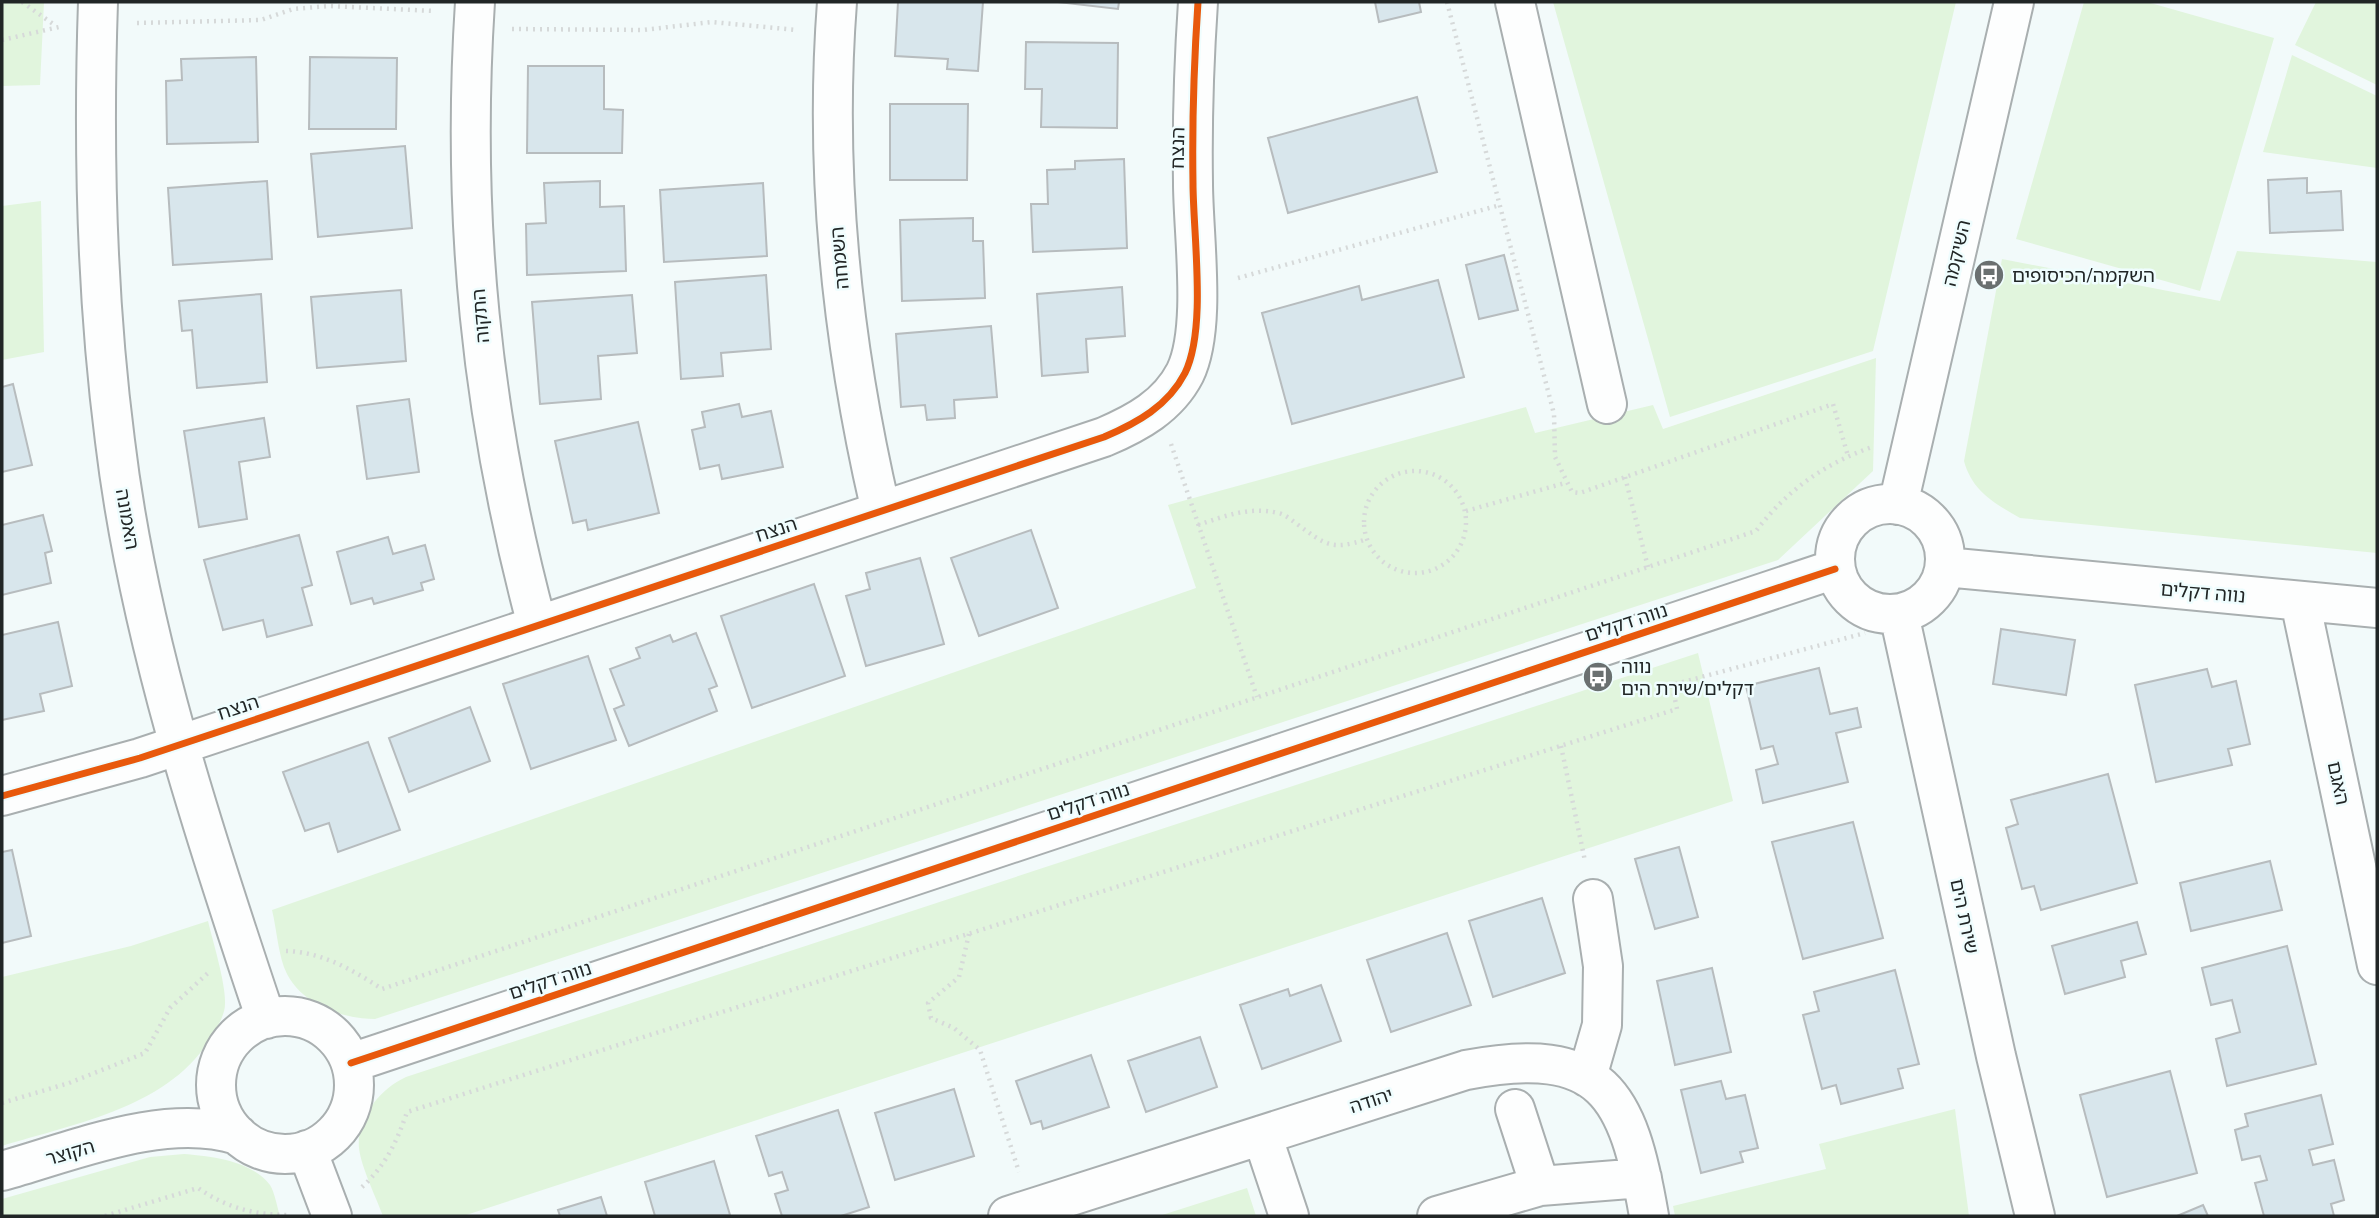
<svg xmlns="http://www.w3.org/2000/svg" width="2379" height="1218" font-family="'Public Sans','Noto Sans Hebrew',sans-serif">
<rect width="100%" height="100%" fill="#f2fafa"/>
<path fill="#e1f5dd" d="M 2,2 L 44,2 L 40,85 L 2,86 Z
M 1553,2 L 1956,2 L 1873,351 L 1670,417 Z
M 2084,2 L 2147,2 L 2274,38 L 2200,291 L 2016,239 Z
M 2316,2 L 2377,2 L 2377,85 L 2295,45 Z
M 2292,55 L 2377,96 L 2377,168 L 2263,152 Z
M 41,201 L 44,352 L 2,360 L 2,206 Z
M 2237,251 L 2377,262 L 2377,553 L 2020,518 C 1994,503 1972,491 1964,461 L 2002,259 L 2220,301 Z
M 1876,358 L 1873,471 L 1778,560 L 375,1019 C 343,1019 303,1005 287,974 C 278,956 277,930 272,910 L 1196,588 L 1168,505 L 1526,407 L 1535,433 L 1653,405 L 1663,429 Z
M 1698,653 L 1733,801 L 463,1216 L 383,1216 C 376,1197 361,1167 359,1148 C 356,1118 381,1088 406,1077 Z
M 208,921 C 213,942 226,984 225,1004 C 225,1014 218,1026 213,1034 C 172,1107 76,1123 2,1146 L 2,977 L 131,946 Z
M 1955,1109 L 1969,1216 L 1675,1216 L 1673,1206 L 1826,1169 L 1819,1144 Z
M 184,1154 C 211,1156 252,1161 270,1185 C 275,1193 277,1207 280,1216 L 2,1216 L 2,1199 L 150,1157 Z
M 1247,1188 L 1256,1216 L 1159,1216 Z"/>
<path fill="#d8e6ec" stroke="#b7bcbe" stroke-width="2" d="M 898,2 L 983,2 L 978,71 L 947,69 L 948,59 L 895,56 Z
M 1058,2 L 1119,2 L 1118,9 Z
M 1375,2 L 1419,2 L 1421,12 L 1379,22 Z
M 1026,42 L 1118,43 L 1117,128 L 1041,127 L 1042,89 L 1025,89 Z
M 256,57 L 258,142 L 167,144 L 166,81 L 182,80 L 181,59 Z
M 310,57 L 397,58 L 396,129 L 309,129 Z
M 528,66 L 604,66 L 604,109 L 623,110 L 622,153 L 527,153 Z
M 1417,97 L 1437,172 L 1288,213 L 1268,138 Z
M 890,104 L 968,104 L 967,180 L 890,180 Z
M 405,146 L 412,228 L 318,237 L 311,154 Z
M 1124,159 L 1127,248 L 1033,252 L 1031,204 L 1048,204 L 1047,170 L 1075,169 L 1075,161 Z
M 2307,178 L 2307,193 L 2341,191 L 2343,230 L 2270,233 L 2268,180 Z
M 267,181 L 272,259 L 173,265 L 168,188 Z
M 600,181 L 600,207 L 624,206 L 626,271 L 527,275 L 526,224 L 546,223 L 544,183 Z
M 763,183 L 767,256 L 664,262 L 660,190 Z
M 973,218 L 973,241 L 983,241 L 985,298 L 902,301 L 900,220 Z
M 1504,255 L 1518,310 L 1479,319 L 1466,265 Z
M 766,275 L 771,349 L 721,353 L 723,376 L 681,379 L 675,282 Z
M 1438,280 L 1464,377 L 1292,424 L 1262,313 L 1359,286 L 1362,300 Z
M 1122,287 L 1125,336 L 1086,339 L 1088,372 L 1042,376 L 1037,294 Z
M 401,290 L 406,361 L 317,368 L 311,297 Z
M 261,294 L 267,382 L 197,388 L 192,330 L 182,331 L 179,301 Z
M 632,295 L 637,353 L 598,356 L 601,399 L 540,404 L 532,302 Z
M 991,326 L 997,397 L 954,400 L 955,418 L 927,420 L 925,405 L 901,407 L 896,334 Z
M 13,384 L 32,465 L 2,472 L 2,387 Z
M 409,399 L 419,472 L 367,479 L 357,406 Z
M 739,404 L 742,417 L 771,411 L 783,467 L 722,479 L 719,465 L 700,469 L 692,430 L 705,427 L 702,412 Z
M 264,418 L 270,457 L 239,462 L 247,519 L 199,527 L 184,431 Z
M 638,422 L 659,513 L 588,530 L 586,520 L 573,523 L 555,441 Z
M 43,515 L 52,551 L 45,553 L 51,583 L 2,595 L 2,525 Z
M 1031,530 L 1058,608 L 979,636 L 951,558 Z
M 299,535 L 312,585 L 302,588 L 312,625 L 267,637 L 263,620 L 223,630 L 204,560 Z
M 388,537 L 393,554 L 425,545 L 434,579 L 421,583 L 423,590 L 374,604 L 372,598 L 351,604 L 337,552 Z
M 920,558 L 944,644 L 866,666 L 846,596 L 870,589 L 866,573 Z
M 814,584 L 845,676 L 752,708 L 721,616 Z
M 58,622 L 72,686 L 40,694 L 44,711 L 2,720 L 2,635 Z
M 2001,629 L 2075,640 L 2066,695 L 1993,684 Z
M 696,633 L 717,686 L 709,689 L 717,711 L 629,746 L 614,709 L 624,705 L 610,669 L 640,658 L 636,648 L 670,635 L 673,642 Z
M 588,656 L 616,740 L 531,769 L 503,684 Z
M 1819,668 L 1830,714 L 1857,708 L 1861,727 L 1836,733 L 1848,782 L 1763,803 L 1756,770 L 1778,764 L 1773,746 L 1761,749 L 1746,686 Z
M 2207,669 L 2212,687 L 2236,681 L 2250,744 L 2228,749 L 2232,765 L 2156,782 L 2135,685 Z
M 470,707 L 490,761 L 409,792 L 389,738 Z
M 368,742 L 400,830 L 338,852 L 329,823 L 305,831 L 283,772 Z
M 2108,774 L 2137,883 L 2041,910 L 2034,886 L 2022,889 L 2006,828 L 2018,824 L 2011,800 Z
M 1853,822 L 1883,938 L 1803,959 L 1772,842 Z
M 1679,847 L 1698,917 L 1655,929 L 1635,859 Z
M 12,850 L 31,936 L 2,943 L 2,852 Z
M 2270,861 L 2282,910 L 2191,931 L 2180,883 Z
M 1542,898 L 1565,973 L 1493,997 L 1469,921 Z
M 2137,922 L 2146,954 L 2121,961 L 2125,977 L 2065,994 L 2052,946 Z
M 1447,933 L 1471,1005 L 1391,1032 L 1367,960 Z
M 2287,946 L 2316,1064 L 2227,1086 L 2216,1039 L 2240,1032 L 2232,1000 L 2211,1005 L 2202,968 Z
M 1712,968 L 1731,1052 L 1675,1065 L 1657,981 Z
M 1895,970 L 1919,1064 L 1898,1069 L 1903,1088 L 1841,1104 L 1836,1085 L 1822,1089 L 1803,1015 L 1819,1011 L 1814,992 Z
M 1321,985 L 1341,1041 L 1262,1069 L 1240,1005 L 1288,989 L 1290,996 Z
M 1200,1037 L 1217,1087 L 1146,1112 L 1128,1061 Z
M 1091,1055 L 1109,1107 L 1043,1129 L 1041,1121 L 1031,1124 L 1016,1081 Z
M 2170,1071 L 2197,1173 L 2107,1197 L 2080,1095 Z
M 1721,1081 L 1726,1099 L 1745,1095 L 1758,1148 L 1740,1152 L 1743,1162 L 1701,1173 L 1681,1090 Z
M 954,1089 L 974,1156 L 895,1180 L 875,1113 Z
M 2321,1095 L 2333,1144 L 2309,1150 L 2313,1165 L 2334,1160 L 2344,1200 L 2331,1204 L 2334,1216 L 2264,1216 L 2255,1183 L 2267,1180 L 2260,1156 L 2242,1160 L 2235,1130 L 2248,1126 L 2245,1114 Z
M 838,1110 L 869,1207 L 841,1216 L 782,1216 L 775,1194 L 788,1190 L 782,1172 L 769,1176 L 756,1136 Z
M 714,1161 L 730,1215 L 655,1216 L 645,1182 Z
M 601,1197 L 607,1216 L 560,1216 L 558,1210 Z
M 2203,1205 L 2208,1216 L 2177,1216 Z"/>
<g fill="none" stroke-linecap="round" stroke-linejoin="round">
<g stroke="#a9afb0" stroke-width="42">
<path id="minor" d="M 98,2 C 93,149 96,294 115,441 C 138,634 204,835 266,1019
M 475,2 C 461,217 481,416 537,625
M 837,2 C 824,173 842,344 881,511
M 1515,2 L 1607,404
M1835 559a55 55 0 1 1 110 0a55 55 0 1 1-110 0Z
M 1898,505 L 2014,2
M 1945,567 L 2377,608
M 2300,601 L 2377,965
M 1899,614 L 1996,1056 L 2035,1216
M 2,796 L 140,758 L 1104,437 C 1137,423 1168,406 1185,373 C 1207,328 1193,234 1193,183 C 1192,122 1194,62 1198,2
M216 1085a69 69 0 1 1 138 0a69 69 0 1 1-138 0Z
M 351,1063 L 1835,569
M 1587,1077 L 1602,1025 L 1603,966 L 1593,899
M 1515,1109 L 1540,1186
M 1262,1135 L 1289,1216
M 307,1150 L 332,1216
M 2,1171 C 74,1151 164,1112 238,1135
M 1008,1216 L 1466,1070 C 1603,1044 1628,1093 1649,1216
M 1437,1216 L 1540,1186 L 1642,1178"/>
</g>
<path stroke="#d6d9d9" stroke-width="4.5" stroke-dasharray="2 5" stroke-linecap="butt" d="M 22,2 L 56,26
M 1447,2 L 1554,414 L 1555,457 L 1572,492 L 1580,493 L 1833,404 L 1848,456
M 137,23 L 261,20 L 293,9 L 329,6 L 434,11
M 512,29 L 643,30 L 712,22 L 797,30
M 2,40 L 59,27
M 1238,278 L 1500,205
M 1171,444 L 1257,697
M1364 522a51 51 0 1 1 102 0a51 51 0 1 1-102 0Z
M 1625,477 L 1648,567
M 1466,511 L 1565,483
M 1198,525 C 1225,516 1250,506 1278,513 C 1285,514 1291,520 1297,524 C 1326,545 1331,551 1367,539
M 1561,746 L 1585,861
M 969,934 L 959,977 L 928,1003 L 931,1018 L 954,1028 L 980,1050 L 1019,1172
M 286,951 C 322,952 353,970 382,989 L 1756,531 C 1787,490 1824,464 1872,447
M 2,1103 L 69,1083 L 145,1053 L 170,1008 L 208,973
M 362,1187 C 385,1166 397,1142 407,1112 L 1677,709 L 1672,685 L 1865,633
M 105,1216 L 198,1188 C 227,1208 254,1215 290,1215"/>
<use href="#minor" stroke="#fdfefe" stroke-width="38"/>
<g stroke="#effdfe" stroke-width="11">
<path id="cycleway" d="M 2,796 L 140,758 L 1104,437 C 1137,423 1168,406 1185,373 C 1207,328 1193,234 1193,183 C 1192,122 1194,62 1198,2
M 351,1063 L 1835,569"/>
</g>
<use href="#cycleway" stroke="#e8590c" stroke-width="7"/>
</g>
<defs>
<g id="bus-disc" transform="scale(1.575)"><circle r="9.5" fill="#6a7070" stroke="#effdfe"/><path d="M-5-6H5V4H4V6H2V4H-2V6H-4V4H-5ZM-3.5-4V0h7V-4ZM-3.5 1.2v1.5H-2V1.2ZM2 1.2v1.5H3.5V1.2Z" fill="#fff"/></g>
</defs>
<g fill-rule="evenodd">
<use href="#bus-disc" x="1989" y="275"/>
<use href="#bus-disc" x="1598" y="677"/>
</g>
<g text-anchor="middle" stroke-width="5" stroke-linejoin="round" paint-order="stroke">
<g font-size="19" fill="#212626" stroke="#effdfe">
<text transform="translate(1177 148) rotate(-89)" y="7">הנצח</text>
<text transform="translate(1956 253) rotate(-77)" y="7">השיקמה</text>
<text transform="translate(839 258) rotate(-95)" y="7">השמחה</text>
<text transform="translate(480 316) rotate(-95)" y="7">התקוה</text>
<text transform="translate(128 519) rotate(80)" y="7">האמונה</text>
<text transform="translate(776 529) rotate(-18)" y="7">הנצח</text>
<text transform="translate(2203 592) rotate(5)" y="7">נווה דקלים</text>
<text transform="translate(1626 622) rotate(-18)" y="7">נווה דקלים</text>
<text transform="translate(238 707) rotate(-18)" y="7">הנצח</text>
<text transform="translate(2339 783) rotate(78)" y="7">האגם</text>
<text transform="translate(1088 801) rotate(-18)" y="7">נווה דקלים</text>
<text transform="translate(1965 916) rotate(78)" y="7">שירת הים</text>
<text transform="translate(550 980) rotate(-18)" y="7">נווה דקלים</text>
<text transform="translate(1371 1100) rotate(-18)" y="7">יהודה</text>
<text transform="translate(70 1152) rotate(-16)" y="7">הקוצר</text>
</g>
<g font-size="19" fill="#212626" stroke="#effdfe" text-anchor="start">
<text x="2012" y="282">השקמה/הכיסופים</text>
<text x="1621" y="673">נווה<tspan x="1621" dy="22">דקלים/שירת הים</tspan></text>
</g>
</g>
<rect width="2379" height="1218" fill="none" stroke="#212626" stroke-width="7"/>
</svg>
